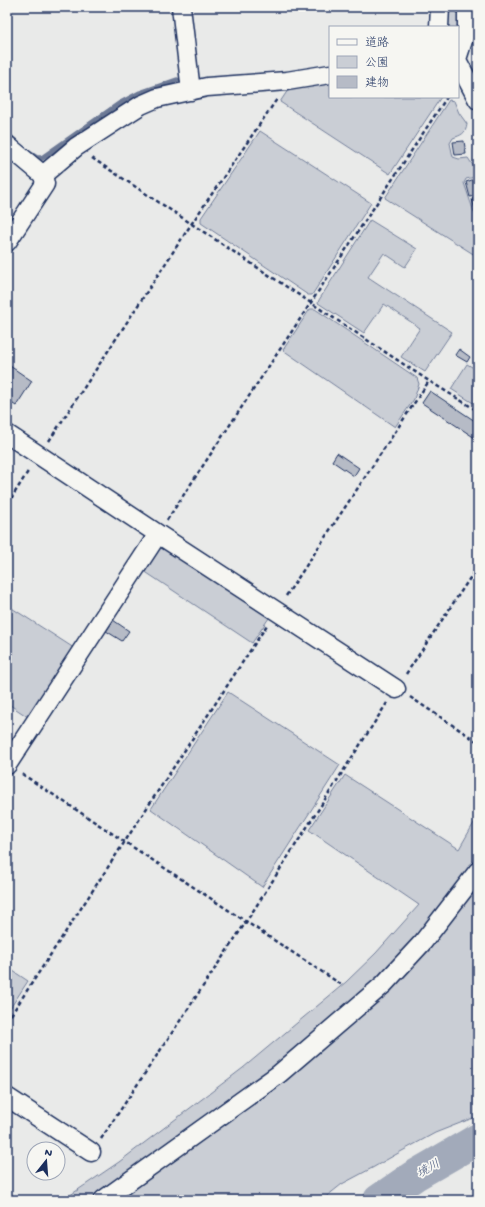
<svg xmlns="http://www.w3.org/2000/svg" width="485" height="1207" font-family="'Gochi Hand','Klee One',sans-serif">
<rect width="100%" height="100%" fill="#e9eae9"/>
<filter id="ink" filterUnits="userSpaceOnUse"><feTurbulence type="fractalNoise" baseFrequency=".025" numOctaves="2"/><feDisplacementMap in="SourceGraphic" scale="8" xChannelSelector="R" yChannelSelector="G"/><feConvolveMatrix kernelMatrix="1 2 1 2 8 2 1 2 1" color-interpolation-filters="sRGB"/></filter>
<g filter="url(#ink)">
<path fill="#caced5" stroke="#727e9a" d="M 447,7 L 462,7 L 458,27 L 446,27 Z
M 330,81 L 330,97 L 441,97 L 390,174 L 280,102 L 290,87 Z
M 449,100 L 454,101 L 459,113 L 467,124 C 466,134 461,135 453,138 L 450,143 L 453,157 L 459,159 L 468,158 L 474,167 L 476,175 L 475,177 L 466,179 L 464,183 L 475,215 L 478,216 L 478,257 L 385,198 Z
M 260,131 L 371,203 L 312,295 L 308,295 L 201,223 L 201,218 Z
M 370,220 L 417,249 L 405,267 L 384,253 L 368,277 L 452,332 L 425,372 L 401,357 L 420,328 L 384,304 L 364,333 L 318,303 L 319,300 Z
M 310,309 L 315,309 L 417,378 L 419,384 L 414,399 L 395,427 L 283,350 Z
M 467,364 L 477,370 L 478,369 L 478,406 L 451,389 Z
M 158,543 L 271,615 L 252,643 L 141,569 Z
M 7,605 L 77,650 L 31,719 L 7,703 Z
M 228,692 L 340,765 L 262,887 L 151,809 Z
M 345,775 L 459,849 L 478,816 L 478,862 L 396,965 L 274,1072 L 165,1149 L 89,1200 L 63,1200 L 119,1162 L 243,1068 L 346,982 L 376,953 L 419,905 L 309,830 Z
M 478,884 L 478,1116 L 435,1133 L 402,1151 L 374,1167 L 342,1184 L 322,1200 L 112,1200 L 402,976 L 457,913 Z
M 7,967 L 28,981 L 7,1013 Z"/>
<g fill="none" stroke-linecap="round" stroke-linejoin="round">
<path stroke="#6c7995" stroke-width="5.5" d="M 7,134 L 15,141
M 29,153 L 37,158 L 42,158 L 119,104 L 140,93 L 177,80"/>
<path stroke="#a2aaba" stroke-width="32" d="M 379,1200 L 414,1176 L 478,1139"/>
</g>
<path fill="#b6bbc6" stroke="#1b2f5e" d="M 464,141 L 466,154 L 455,155 L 453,142 Z
M 478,178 L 478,195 L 470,197 L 466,182 Z
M 478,197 L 478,213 L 476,214 L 472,199 Z
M 459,349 L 470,357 L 467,362 L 455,355 Z
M 7,364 L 32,381 L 16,406 L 7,400 Z
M 430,391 L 478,423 L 478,440 L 422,403 Z
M 337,453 L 359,468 L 354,476 L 332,461 Z
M 113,620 L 129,631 L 122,641 L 106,631 Z"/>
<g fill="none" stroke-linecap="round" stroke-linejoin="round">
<g stroke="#1b2f5e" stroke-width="21">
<path id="minor" d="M 181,7 L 191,91
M 439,27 L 440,7
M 458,56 L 467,28 L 467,7
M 458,62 L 478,100
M 7,145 L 43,175 L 45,184 L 7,242
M 43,175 L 76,147 L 116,121 L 141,105 L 157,98 L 207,87 L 287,81 L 330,74
M 7,434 L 158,534 L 396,689
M 7,765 L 158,534
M 7,1097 L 91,1152
M 103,1200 L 279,1074 L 384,984 L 423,942 L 478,871"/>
</g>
<path stroke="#1b2f5e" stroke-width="2.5" stroke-dasharray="4 3" stroke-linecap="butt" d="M 92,158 L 429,381 L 478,411
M 49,441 L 192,223 L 277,99
M 7,505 L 29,470
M 167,520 L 447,97
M 286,596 L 429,381
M 406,674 L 478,566
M 410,697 L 478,742
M 22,774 L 342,985
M 7,1021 L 267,625
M 101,1139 L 246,922 L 387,703"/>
<use href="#minor" stroke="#f6f6f2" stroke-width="18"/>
</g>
</g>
<g text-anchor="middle" stroke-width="3.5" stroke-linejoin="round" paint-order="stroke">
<g font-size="12" font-style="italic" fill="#44547a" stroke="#f6f6f2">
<text transform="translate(428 1168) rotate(-30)" y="4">境川</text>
</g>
</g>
<rect width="485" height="1207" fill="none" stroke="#f6f6f2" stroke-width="24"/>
<rect x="12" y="12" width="461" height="1183" fill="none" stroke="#1b2f5e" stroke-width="1.5" filter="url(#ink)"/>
<rect x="329" y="26" width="130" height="72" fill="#f6f6f2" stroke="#9ea6b7"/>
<rect x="337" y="39" width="20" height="6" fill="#f6f6f2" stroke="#9ea6b7"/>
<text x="365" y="46" font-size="12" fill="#1b2f5e">道路</text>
<rect x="337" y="56" width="20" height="12" fill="#caced5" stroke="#9ea6b7"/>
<text x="365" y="66" font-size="12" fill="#1b2f5e">公園</text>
<rect x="337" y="76" width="20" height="12" fill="#b6bbc6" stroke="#9ea6b7"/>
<text x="365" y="86" font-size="12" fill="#1b2f5e">建物</text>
<g transform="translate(46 1161) rotate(17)"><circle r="19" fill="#f6f6f2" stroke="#9ea6b7"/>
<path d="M0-3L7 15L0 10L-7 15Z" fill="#1b2f5e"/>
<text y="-6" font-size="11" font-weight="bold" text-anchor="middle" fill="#1b2f5e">N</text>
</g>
</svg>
